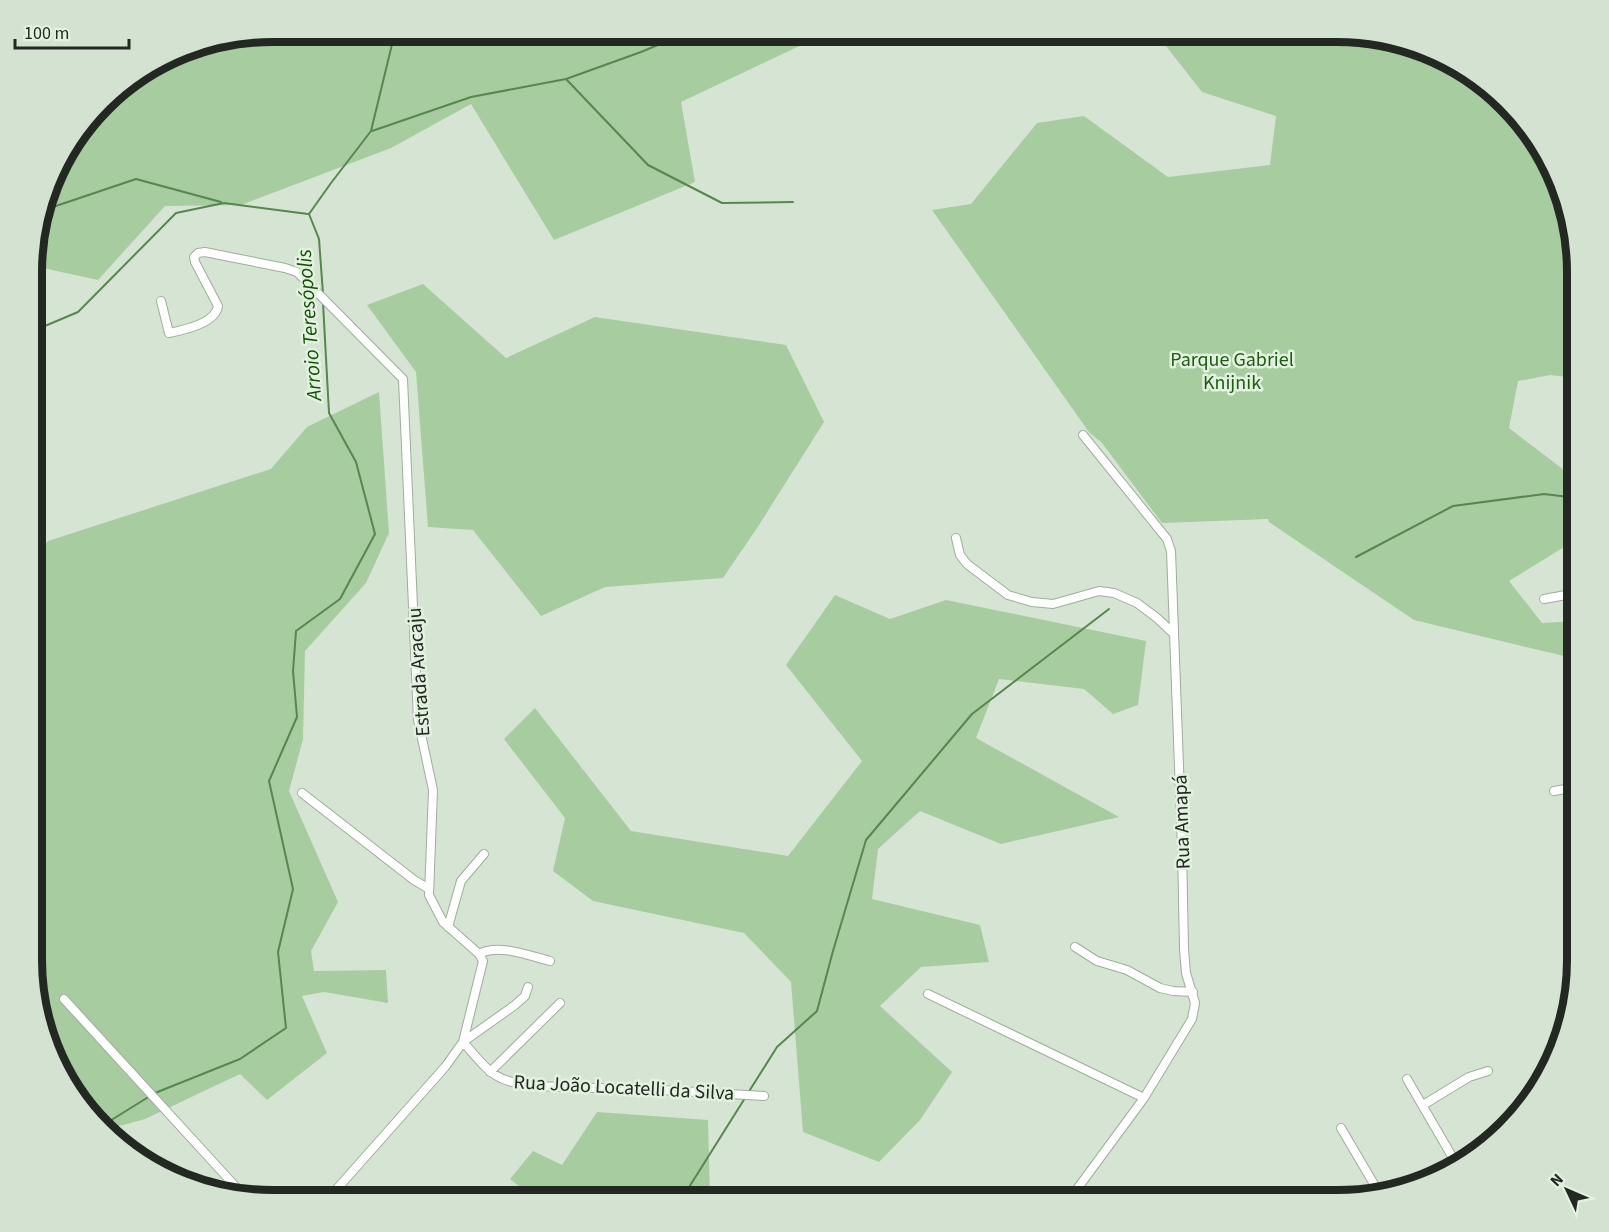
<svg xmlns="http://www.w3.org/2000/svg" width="1609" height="1232" font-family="'Source Sans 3',sans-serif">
<rect width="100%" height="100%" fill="#d6e5d3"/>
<path fill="#a6cc9f" d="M 272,32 L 829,32 L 681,102 L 695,182 L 554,240 L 471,104 L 391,148 L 241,205 L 165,206 L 98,280 L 34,266 L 34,240 L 64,152 L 114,91 L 194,44 Z
M 1155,32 L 1353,32 L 1429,50 L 1495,91 L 1553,166 L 1577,271 L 1577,378 L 1550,375 L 1518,381 L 1509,428 L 1577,480 L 1577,539 L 1509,581 L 1542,623 L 1577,621 L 1577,668 L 1564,656 L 1414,620 L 1269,522 L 1268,519 L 1162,523 L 1102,443 L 1089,432 L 932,210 L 971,204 L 1037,123 L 1084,116 L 1168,177 L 1270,165 L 1276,116 L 1202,92 Z
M 423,284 L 506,358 L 595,317 L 786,345 L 824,422 L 759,525 L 723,578 L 605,587 L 541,616 L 473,530 L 428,527 L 416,372 L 367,305 Z
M 379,392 L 389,533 L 366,583 L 305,651 L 303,739 L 289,791 L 338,902 L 311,951 L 314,971 L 386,970 L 388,1003 L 324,992 L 302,996 L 327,1053 L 267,1100 L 240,1074 L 145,1119 L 105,1130 L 56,1067 L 32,976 L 33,559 L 48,541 L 271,469 L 307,427 Z
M 835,595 L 890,619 L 946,600 L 1146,641 L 1138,705 L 1113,714 L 1084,689 L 999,679 L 976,738 L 1119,817 L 1001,844 L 920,811 L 878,849 L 872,899 L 980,925 L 989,962 L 921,967 L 880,1006 L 952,1072 L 920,1120 L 879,1162 L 803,1132 L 791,982 L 744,933 L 593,901 L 553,871 L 565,818 L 504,739 L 535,708 L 631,831 L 788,856 L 862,761 L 786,665 Z
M 597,1112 L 708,1120 L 710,1200 L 536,1200 L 510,1179 L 533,1151 L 562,1165 Z"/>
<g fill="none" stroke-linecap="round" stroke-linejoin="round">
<path stroke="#588550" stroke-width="2" d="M 566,79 L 648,165 L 722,203 L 793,202
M 372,131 L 471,97 L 566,79 L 641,52 L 689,32
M 44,210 L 136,179 L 221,202
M 323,294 L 319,239 L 309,214 L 331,183 L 371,131 L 395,32
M 33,331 L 78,312 L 176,213 L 224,203 L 308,214
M 1356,557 L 1453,506 L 1544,494 L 1577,498
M 71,1085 L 104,1124
M 155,1093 L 240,1059 L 286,1028 L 278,952 L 293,889 L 269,781 L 297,717 L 293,671 L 296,631 L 340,599 L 375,534 L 356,462 L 329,413 L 323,303
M 748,1093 L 777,1047 L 817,1011 L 833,951 L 866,840 L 972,714 L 1109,609
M 104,1129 L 105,1124 L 150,1096
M 681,1200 L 745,1098"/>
<g stroke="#9fad9c" stroke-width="10">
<path id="minor" d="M 161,301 L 169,333 C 184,330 216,323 218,306 L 195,262 L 194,257 L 198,253 L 205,252 L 285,268 L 297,272 L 403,379 L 418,720 L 433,790 L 429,895 L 443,922 L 479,954 L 483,961 L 463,1042 L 445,1067 L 327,1200
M 956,538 L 960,555 L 967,564 L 1008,595 L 1032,602 L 1053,604 L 1099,591 L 1114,593 L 1137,603 L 1157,618 L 1174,634
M 1544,599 L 1577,593
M 1554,791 L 1577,787
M 302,793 L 414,880 L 429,889
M 448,927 L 461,881 L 484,854
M 1075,947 L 1097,961 L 1127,970 L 1160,988 L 1173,991 L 1193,992
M 479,954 C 498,943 530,956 550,961
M 928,994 L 1144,1098
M 64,999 L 246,1198
M 463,1042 C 489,1071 492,1081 533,1086 L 661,1090 L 764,1096
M 463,1042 L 515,1005 L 525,996 L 528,987
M 490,1072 L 560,1003
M 1407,1079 L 1457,1165
M 1423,1105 L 1469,1077 L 1488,1071
M 1341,1128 L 1378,1191
M 1069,1200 L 1144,1098 L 1192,1019 L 1195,1003 L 1186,973 L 1184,949 L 1182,847 L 1171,551 L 1167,539 L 1083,435"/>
</g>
<use href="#minor" stroke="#fff" stroke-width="8"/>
</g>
<g text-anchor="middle" stroke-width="5" stroke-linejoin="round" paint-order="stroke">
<g font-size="20" fill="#1f5c12" stroke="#e3f2e0">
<text x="1232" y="366">Parque Gabriel<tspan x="1232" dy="23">Knijnik</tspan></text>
</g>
<g font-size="20" fill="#232822" stroke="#e3f2e0">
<text transform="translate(418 672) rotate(-94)" y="7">Estrada Aracaju</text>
<text transform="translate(1181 822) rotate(-92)" y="7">Rua Amapá</text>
<text transform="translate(624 1087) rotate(3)" y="7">Rua João Locatelli da Silva</text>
</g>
<g font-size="21" font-style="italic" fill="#125102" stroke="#e3f2e0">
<text transform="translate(309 325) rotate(-94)" y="7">Arroio Teresópolis</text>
</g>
</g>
<path d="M0 0H1609V1232H0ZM272 42H1337A230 230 0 0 1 1567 272V960A230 230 0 0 1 1337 1190H272A230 230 0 0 1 42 960V272A230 230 0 0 1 272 42Z" fill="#d4e2d1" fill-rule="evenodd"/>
<path fill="none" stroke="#232822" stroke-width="8" d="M272 42H1337A230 230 0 0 1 1567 272V960A230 230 0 0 1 1337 1190H272A230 230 0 0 1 42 960V272A230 230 0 0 1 272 42Z"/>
<g transform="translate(1567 1190) rotate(314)" stroke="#e3f2e0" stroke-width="4.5" paint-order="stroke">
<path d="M0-4.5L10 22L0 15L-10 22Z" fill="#232822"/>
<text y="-9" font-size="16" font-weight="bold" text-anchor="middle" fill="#232822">N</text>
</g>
<path d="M15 39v9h114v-9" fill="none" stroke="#232822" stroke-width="3"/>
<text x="24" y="39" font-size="18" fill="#232822" stroke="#e3f2e0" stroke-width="4.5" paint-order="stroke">100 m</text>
</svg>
